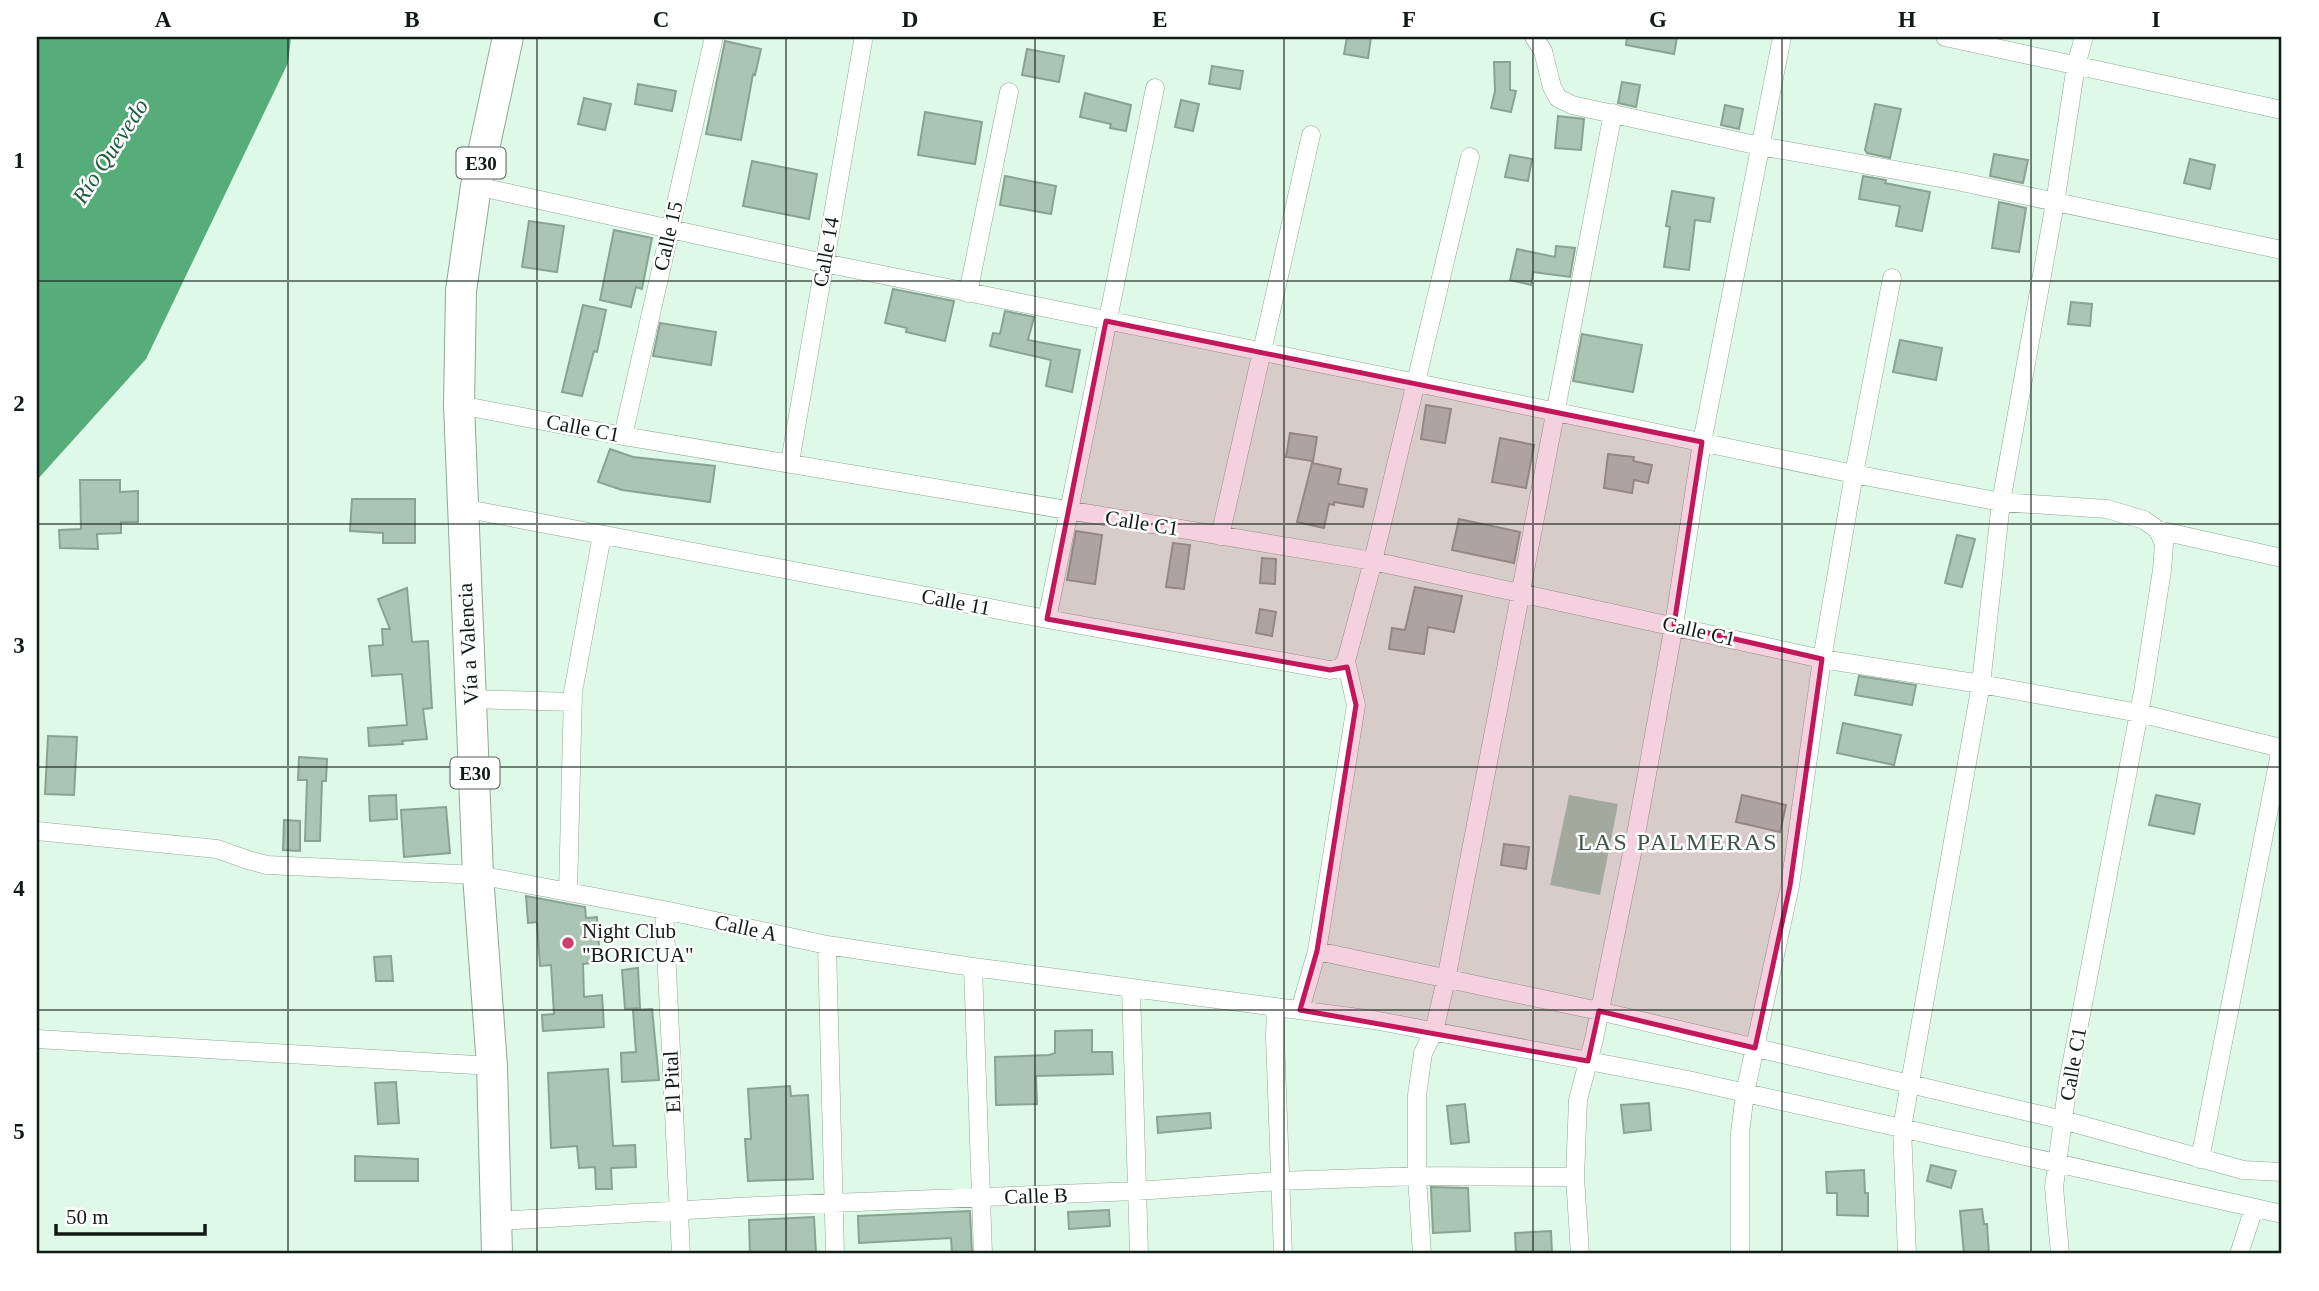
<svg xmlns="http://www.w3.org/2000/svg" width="2319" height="1291" font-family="'Times New Roman',serif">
<rect width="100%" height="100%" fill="#def9e7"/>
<path fill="#9ccfae" d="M 1569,795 L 1618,804 L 1600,895 L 1550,885 Z"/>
<path fill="#57ad7a" d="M 37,37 L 291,37 L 288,63 L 146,359 L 37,480 Z"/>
<path fill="#abc5b4" stroke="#89a292" stroke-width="2" d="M 1347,37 L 1371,37 L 1368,58 L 1344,54 Z
M 1627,37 L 1677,37 L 1674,54 L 1626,45 Z
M 725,41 L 761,49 L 755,75 L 753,74 L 741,140 L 706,134 Z
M 1027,49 L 1064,56 L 1059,82 L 1022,75 Z
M 1494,62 L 1510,62 L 1510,90 L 1516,91 L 1511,112 L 1491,108 L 1495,91 Z
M 1212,66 L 1243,71 L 1240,89 L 1209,84 Z
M 1622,82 L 1640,85 L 1636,107 L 1618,103 Z
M 638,84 L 676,91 L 672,111 L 635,104 Z
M 1085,93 L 1131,105 L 1126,131 L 1110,128 L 1111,124 L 1080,117 Z
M 584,98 L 611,104 L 605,130 L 578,124 Z
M 1181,100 L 1199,104 L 1193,131 L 1175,127 Z
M 1875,104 L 1901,109 L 1890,158 L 1867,153 L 1865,150 Z
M 1725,105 L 1743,109 L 1739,129 L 1721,125 Z
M 925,112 L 982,122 L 975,164 L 918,155 Z
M 1558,116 L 1584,119 L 1581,150 L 1555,148 Z
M 1994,154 L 2028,160 L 2023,183 L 1990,176 Z
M 1510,155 L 1532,159 L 1528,181 L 1505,177 Z
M 2190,159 L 2215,165 L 2210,189 L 2184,183 Z
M 752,161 L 817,174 L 809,219 L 743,206 Z
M 1005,176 L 1056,186 L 1051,214 L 1000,205 Z
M 1863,176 L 1886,180 L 1885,183 L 1930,192 L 1922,231 L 1896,226 L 1900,206 L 1859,199 Z
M 1672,191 L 1714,198 L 1710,222 L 1695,220 L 1689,270 L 1664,267 L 1670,227 L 1666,226 Z
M 1999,202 L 2026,208 L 2019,252 L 1992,248 Z
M 529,221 L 564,226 L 557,272 L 522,267 Z
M 614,230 L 652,238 L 642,289 L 636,287 L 631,307 L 600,300 Z
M 1556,246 L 1575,248 L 1570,277 L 1533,272 L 1531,285 L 1510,280 L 1517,249 L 1555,257 Z
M 893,289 L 954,301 L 945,341 L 906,332 L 907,328 L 885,323 Z
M 2071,302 L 2092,304 L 2090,326 L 2068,324 Z
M 583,305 L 606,310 L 597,352 L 594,351 L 582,396 L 562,392 Z
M 1005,311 L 1034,317 L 1028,340 L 1080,350 L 1072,392 L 1046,386 L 1051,360 L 990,346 L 993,333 L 1000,334 Z
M 660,323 L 716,332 L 711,365 L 653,356 Z
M 1582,334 L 1642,345 L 1633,392 L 1573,381 Z
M 1900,340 L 1942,348 L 1936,380 L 1893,372 Z
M 1426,405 L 1451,409 L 1445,443 L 1421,439 Z
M 1290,433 L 1317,437 L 1313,461 L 1286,457 Z
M 1500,438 L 1534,445 L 1526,488 L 1492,482 Z
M 610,449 L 633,457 L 715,466 L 710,502 L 622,490 L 598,482 Z
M 1608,454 L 1634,457 L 1633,461 L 1652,465 L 1648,483 L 1634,480 L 1632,493 L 1604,488 Z
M 1312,463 L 1341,469 L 1338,484 L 1367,489 L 1363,507 L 1334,502 L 1334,505 L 1329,504 L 1324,528 L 1297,522 Z
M 80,480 L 120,480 L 120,492 L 138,491 L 138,522 L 121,522 L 121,533 L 97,534 L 98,549 L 60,548 L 59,530 L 81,529 Z
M 352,499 L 415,499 L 415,543 L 383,543 L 383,533 L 350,531 Z
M 1459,519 L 1520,532 L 1514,563 L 1452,550 Z
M 1076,531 L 1102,535 L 1095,584 L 1067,580 Z
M 1957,535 L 1975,539 L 1962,587 L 1945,583 Z
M 1173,543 L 1190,545 L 1184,589 L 1166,587 Z
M 1262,558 L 1276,559 L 1275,584 L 1260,583 Z
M 1415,587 L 1462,596 L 1454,632 L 1428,627 L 1424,654 L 1389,649 L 1392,628 L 1405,630 Z
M 407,588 L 412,642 L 428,641 L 432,708 L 423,709 L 427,739 L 402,741 L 403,744 L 369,746 L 368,728 L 407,725 L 402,674 L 372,676 L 369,646 L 383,645 L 382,629 L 390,629 L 378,599 Z
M 1260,609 L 1276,612 L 1272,636 L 1256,633 Z
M 1859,676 L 1916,685 L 1912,705 L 1855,695 Z
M 1843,723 L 1901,735 L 1894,765 L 1837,753 Z
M 48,736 L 77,737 L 74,795 L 45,794 Z
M 299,757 L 327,759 L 326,781 L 322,781 L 320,841 L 305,841 L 307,780 L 298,780 Z
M 396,795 L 397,819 L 370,821 L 369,796 Z
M 1742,795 L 1786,805 L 1780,832 L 1736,822 Z
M 2156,795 L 2200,804 L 2194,834 L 2149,825 Z
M 446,807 L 450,853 L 404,857 L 401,810 Z
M 284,820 L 300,821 L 300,851 L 283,850 Z
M 1504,844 L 1529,847 L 1526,869 L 1501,865 Z
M 526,896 L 585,907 L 586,918 L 597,917 L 600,962 L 583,964 L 584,997 L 602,995 L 604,1027 L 543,1031 L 542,1015 L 554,1014 L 551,965 L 540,966 L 537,922 L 528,923 Z
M 391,956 L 393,981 L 376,981 L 374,957 Z
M 638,968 L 640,1008 L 625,1009 L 622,970 Z
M 652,1009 L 659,1080 L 622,1082 L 621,1053 L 636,1052 L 633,1010 Z
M 1092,1030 L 1092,1052 L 1112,1052 L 1113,1074 L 1036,1076 L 1037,1104 L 996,1105 L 995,1057 L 1049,1055 L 1055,1053 L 1055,1031 Z
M 608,1069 L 613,1146 L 635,1145 L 636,1167 L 611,1168 L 612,1189 L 596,1189 L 595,1167 L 579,1168 L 577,1146 L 551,1148 L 548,1073 Z
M 396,1082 L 399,1123 L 378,1124 L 375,1083 Z
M 790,1086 L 791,1096 L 808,1095 L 813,1179 L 748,1181 L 745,1139 L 751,1139 L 748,1089 Z
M 1649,1103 L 1651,1130 L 1624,1133 L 1621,1105 Z
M 1465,1104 L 1469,1142 L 1451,1144 L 1447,1106 Z
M 1210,1113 L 1211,1128 L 1158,1133 L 1157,1117 Z
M 355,1156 L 418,1159 L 418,1181 L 355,1181 Z
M 1931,1165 L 1956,1171 L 1951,1188 L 1927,1181 Z
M 1864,1170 L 1865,1193 L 1868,1193 L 1868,1216 L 1837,1215 L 1837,1193 L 1827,1193 L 1826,1172 Z
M 1431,1187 L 1468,1188 L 1470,1231 L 1433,1233 Z
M 1982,1209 L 1984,1224 L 1987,1224 L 1989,1254 L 1964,1254 L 1960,1211 Z
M 1109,1210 L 1110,1226 L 1069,1229 L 1068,1212 Z
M 970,1211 L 972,1254 L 952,1254 L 951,1238 L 859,1243 L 858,1216 Z
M 814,1217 L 816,1253 L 750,1254 L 749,1220 Z
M 1551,1231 L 1552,1254 L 1516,1254 L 1515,1233 Z"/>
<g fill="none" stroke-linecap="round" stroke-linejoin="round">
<g stroke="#8fa897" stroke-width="19">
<path id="minor" d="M 1534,37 L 1543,51 L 1552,87 L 1558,98 L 1572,105 L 1760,146 L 1957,181 L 2282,250
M 1945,37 L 2282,110
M 476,186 L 824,263 L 1417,383 L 1854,474 L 2001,502 L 2107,509 L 2144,520 L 2158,530 L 2164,544 L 2162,570 L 2143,692 L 2068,1082 L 2054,1187 L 2060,1254
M 968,293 L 1009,92
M 459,405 L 623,436 L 1373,561 L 1822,659 L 1981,684 L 2139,713 L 2281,748 L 2200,1159
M 623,436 L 714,37
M 790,462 L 863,41
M 462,508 L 1047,619 L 1330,670 L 1340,668 L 1346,661 L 1373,561 L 1470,157
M 2158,530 L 2282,558
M 1220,536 L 1311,135
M 1047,619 L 1155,88
M 1346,661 L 1356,705 L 1317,951 L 1599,1011 L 2063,1120 L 2243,1170 L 2282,1172
M 471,699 L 573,702
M 37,831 L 217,849 L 248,860 L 267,865 L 478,875 L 664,910 L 827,945 L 973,967 L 1374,1020 L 1688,1080 L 2282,1214
M 568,892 L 573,692 L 602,535
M 664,910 L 681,1254
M 827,945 L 835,1254
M 973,967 L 983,1254
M 1131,989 L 1139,1254
M 1276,1007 L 1275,1037 L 1283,1254
M 1300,1010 L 1317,951
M 37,1039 L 492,1066
M 497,1221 L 756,1206 L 1136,1191 L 1279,1181 L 1417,1176 L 1575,1177
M 1422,1254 L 1417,1176 L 1417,1095 L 1423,1053 L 1434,1031 L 1446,980 L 1613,113
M 1580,1254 L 1575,1177 L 1578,1100 L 1594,1039 L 1637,829 L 1674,625 L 1702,442 L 1782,37
M 1740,1254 L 1740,1133 L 1745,1093 L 1790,886 L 1822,659 L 1854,474 L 1892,278
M 1907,1254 L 1902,1128 L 1981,684 L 2001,502 L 2055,203 L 2076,65 L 2084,37
M 2239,1254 L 2254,1208"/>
</g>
<g stroke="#8fa897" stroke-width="32">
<path id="trunk" d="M 497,1254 L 492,1066 L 478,875 L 459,405 L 461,291 L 476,186 L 508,37"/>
</g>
<use href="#minor" stroke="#fff" stroke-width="18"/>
<use href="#trunk" stroke="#fff" stroke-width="30"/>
</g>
<path fill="#c2185b" fill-opacity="0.2" stroke="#c2185b" stroke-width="5" stroke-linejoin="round" d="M 1106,321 L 1702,442 L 1674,625 L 1822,659 L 1790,886 L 1755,1048 L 1599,1011 L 1588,1061 L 1300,1010 L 1317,951 L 1356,705 L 1347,667 L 1330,670 L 1047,619 Z"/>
<path fill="none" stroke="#111b15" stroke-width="2" stroke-opacity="0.55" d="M 288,37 L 288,1254M 537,37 L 537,1254M 786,37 L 786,1254M 1035,37 L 1035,1254M 1284,37 L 1284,1254M 1533,37 L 1533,1254M 1782,37 L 1782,1254M 2031,37 L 2031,1254M 37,281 L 2282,281M 37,524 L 2282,524M 37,767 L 2282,767M 37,1010 L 2282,1010"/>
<circle fill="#ce406c" stroke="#fff" stroke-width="2.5" cx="568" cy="943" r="7"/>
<g text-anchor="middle" stroke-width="5" stroke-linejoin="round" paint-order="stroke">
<g fill="#fff" stroke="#585f5b" stroke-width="2">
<rect x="456.5" y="147.5" width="49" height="31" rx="5"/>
<rect x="450.5" y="757.5" width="49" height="31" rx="5"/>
</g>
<g font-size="19" font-weight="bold" fill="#111b15">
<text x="481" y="170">E30</text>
<text x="475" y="780">E30</text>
</g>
<g font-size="21" fill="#111b15" stroke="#fff">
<text transform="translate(668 236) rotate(-77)" y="7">Calle 15</text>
<text transform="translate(826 252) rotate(-80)" y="7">Calle 14</text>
<text transform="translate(583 428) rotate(11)" y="7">Calle C1</text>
<text transform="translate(1142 523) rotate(9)" y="7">Calle C1</text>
<text transform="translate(956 602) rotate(11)" y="7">Calle 11</text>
<text transform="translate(1699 631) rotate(13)" y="7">Calle C1</text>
<text transform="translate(468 644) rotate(-93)" y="7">Vía a Valencia</text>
<text transform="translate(746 928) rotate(12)" y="7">Calle A</text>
<text transform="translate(2073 1064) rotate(-80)" y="7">Calle C1</text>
<text transform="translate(672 1082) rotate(-93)" y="7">El Pital</text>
<text transform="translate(1036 1196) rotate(-2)" y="7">Calle B</text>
</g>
<g font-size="21" fill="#111b15" stroke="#fff" text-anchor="start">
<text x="582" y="938">Night Club<tspan x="582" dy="24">"BORICUA"</tspan></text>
</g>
<g font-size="23" font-style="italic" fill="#1d5c3a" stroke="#fff">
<text transform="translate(110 151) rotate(-57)" y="8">Río Quevedo</text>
</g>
<g font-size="24" letter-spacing="2" fill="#3f5647" stroke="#fff">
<text x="1678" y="850">LAS PALMERAS</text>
</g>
</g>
<rect width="2319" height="1291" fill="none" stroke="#ffffff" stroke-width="77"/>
<path d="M56 1224v10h149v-10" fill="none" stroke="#111b15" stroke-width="3.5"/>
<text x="66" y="1224" font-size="21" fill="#111b15" stroke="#ffffff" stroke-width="5" paint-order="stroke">50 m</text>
<rect x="38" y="38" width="2242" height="1214" fill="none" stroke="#111b15" stroke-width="2.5"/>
<g font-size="23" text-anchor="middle" font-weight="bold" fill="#111b15">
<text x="163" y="27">A</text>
<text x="412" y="27">B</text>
<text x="661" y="27">C</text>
<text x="910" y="27">D</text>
<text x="1160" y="27">E</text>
<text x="1409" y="27">F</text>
<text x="1658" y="27">G</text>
<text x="1907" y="27">H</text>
<text x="2156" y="27">I</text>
<text x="19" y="168">1</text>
<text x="19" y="411">2</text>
<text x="19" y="653">3</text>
<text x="19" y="896">4</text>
<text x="19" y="1139">5</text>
</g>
</svg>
